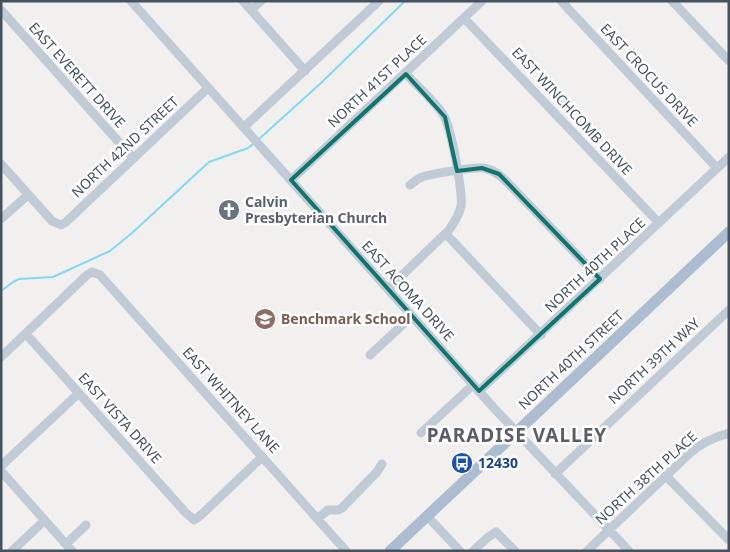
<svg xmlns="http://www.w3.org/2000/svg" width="730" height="552" font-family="'Noto Sans',sans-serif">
<rect width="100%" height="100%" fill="#f2efef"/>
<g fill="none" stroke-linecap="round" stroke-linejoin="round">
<path stroke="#82d9f5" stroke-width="2" d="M 259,139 L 321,83 L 405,1
M 1,291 L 13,282 L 19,279 L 53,277 L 110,251 L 132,233 L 209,162 L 248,148 L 253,144"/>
<path stroke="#c1cbd6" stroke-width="9" d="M 131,1 L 493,407 L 629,551
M 243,1 L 305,71
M 561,1 L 717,168
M 672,1 L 729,61
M 1,10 L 133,158
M 251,10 L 261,1
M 464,18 L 659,223
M 244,127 L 379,1
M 1,164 L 52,221 L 61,225 L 66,222 L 208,88
M 291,180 L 482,1
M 410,185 C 413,183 417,179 420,178 C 427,174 475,167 483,168 C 493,169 500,175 507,182 L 600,279
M 1,219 L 28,195
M 446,234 L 541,335
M 388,289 L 449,230 C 454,223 459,215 461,206 C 463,192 451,128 444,116 C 437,103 417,86 406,74
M 26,334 L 185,512 L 194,520 L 201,515 L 262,457
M 370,355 L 412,316
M 1,357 L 87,275 L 92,272 L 100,275 L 346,551
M 479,391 L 729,157
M 421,433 L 473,385
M 1,466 L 79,393
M 1,471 L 72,551
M 555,474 L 729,310
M 666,476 L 729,540
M 427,516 L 460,551
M 317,519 L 328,510 L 338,510 L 342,508 L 377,472 L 382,464
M 66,544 L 86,525
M 12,551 L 45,520
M 473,551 L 487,538 L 496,532 L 515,551
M 587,551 L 691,452 C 703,442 714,437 729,433"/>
<path stroke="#acbdd1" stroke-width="11" d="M 390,551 L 729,232"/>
</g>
<path fill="none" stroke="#0f766e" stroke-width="4" stroke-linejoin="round" d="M 406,74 L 445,117 L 457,171 L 482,168 L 499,174 L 600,279 L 479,391 L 291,180 Z"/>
<defs>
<g id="church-disc" transform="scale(1.125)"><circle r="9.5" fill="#6b7280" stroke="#fff"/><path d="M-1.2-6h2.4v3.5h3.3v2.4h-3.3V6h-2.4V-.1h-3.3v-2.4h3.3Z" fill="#fff"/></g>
<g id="school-disc" transform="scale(1.125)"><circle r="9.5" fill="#8d6e63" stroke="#fff"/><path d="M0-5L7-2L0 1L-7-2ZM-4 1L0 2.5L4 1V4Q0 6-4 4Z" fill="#fff"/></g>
<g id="bus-disc" transform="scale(1.125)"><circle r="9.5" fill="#1a4fb4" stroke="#fff"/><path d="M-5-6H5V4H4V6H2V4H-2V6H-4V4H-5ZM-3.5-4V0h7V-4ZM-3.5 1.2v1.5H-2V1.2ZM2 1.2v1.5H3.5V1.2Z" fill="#fff"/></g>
</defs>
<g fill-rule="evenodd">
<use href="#church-disc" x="229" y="210"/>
<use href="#school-disc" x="265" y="319"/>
<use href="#bus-disc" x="462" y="463"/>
</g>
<g text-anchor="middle" stroke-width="5" stroke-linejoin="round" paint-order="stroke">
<g font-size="14" fill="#45525f" stroke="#fff">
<text transform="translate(77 75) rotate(48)" y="5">EAST EVERETT DRIVE</text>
<text transform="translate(649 75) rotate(47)" y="5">EAST CROCUS DRIVE</text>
<text transform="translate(377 81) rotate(-43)" y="5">NORTH 41ST PLACE</text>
<text transform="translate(572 111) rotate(47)" y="5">EAST WINCHCOMB DRIVE</text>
<text transform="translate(125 147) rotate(-43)" y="5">NORTH 42ND STREET</text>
<text transform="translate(595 265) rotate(-43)" y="5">NORTH 40TH PLACE</text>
<text transform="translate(408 291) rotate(48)" y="5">EAST ACOMA DRIVE</text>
<text transform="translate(571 360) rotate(-43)" y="5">NORTH 40TH STREET</text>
<text transform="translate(654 361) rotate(-43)" y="5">NORTH 39TH WAY</text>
<text transform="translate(231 400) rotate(48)" y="5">EAST WHITNEY LANE</text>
<text transform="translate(120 418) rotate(48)" y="5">EAST VISTA DRIVE</text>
<text transform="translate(646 478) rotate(-42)" y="5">NORTH 38TH PLACE</text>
</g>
<g font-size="14" font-weight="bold" fill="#5b616d" stroke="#fff" text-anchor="start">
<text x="245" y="207">Calvin<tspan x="245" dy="16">Presbyterian Church</tspan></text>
</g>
<g font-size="14" font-weight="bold" fill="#785e54" stroke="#fff" text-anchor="start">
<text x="281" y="324">Benchmark School</text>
</g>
<g font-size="14" font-weight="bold" fill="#164399" stroke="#fff" text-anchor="start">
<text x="478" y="468">12430</text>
</g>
<g font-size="19" font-weight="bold" letter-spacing="1" fill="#5b5f65" stroke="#fff">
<text x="517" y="442">PARADISE VALLEY</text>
</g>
</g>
<rect width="730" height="552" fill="none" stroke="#45525f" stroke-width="5"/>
</svg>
